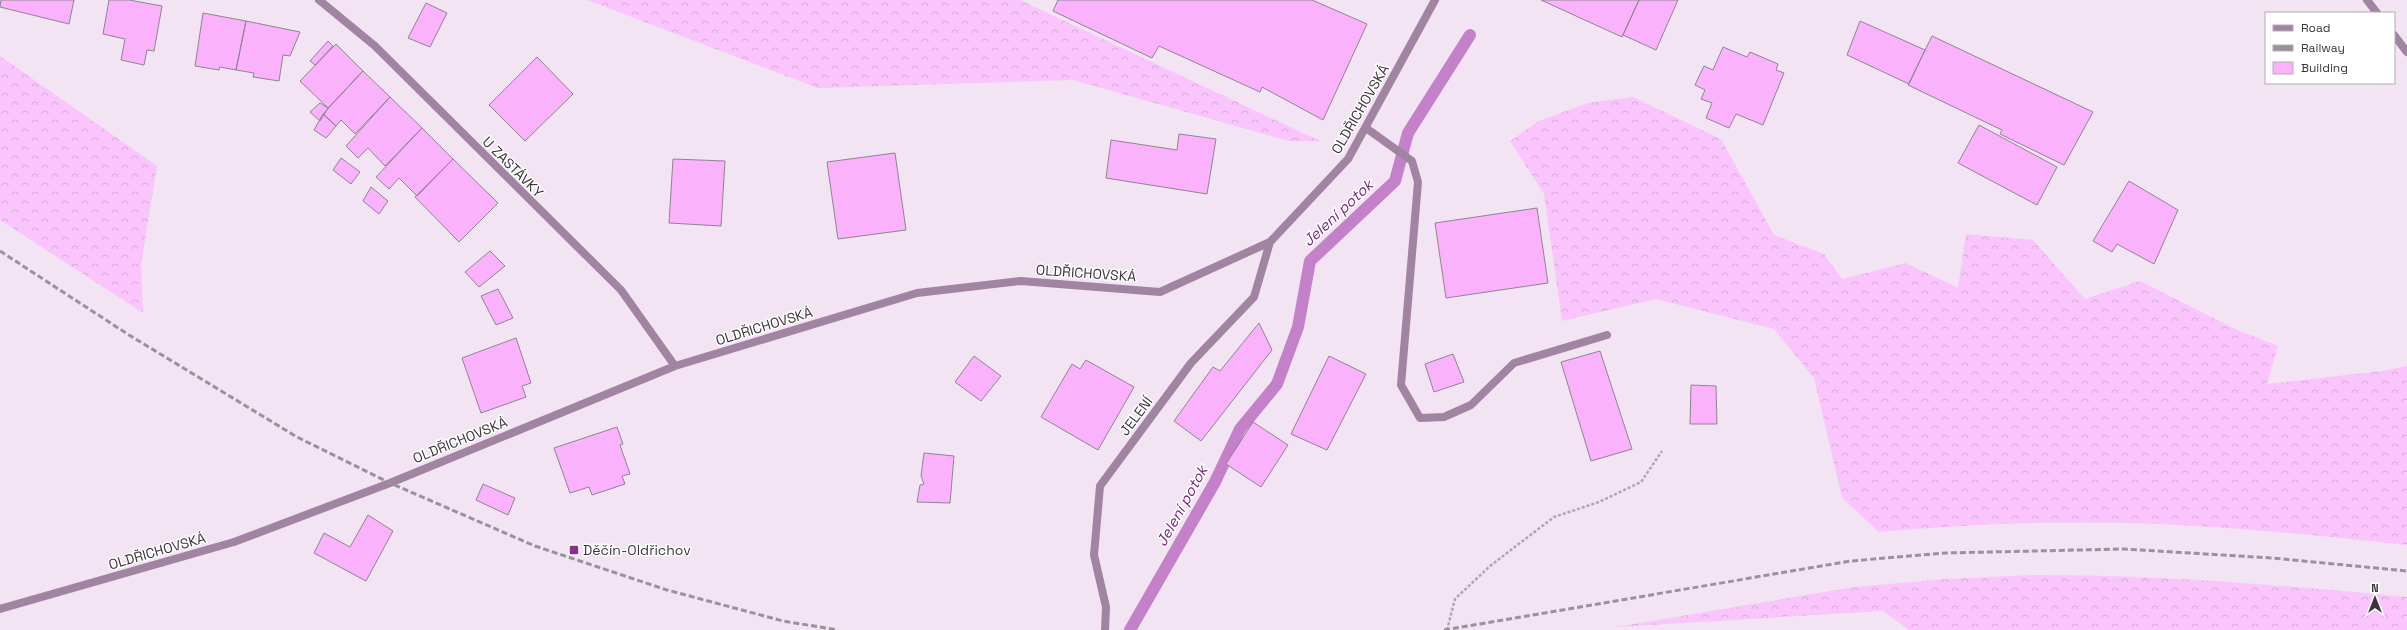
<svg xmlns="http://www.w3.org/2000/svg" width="2407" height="630" font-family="'Space Grotesk',sans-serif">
<defs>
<pattern id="forest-crowns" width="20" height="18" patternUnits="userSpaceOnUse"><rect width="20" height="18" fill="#fac5fc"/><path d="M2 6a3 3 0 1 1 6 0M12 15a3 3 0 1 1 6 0" fill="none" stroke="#d7aad9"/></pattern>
</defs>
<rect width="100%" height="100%" fill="#f2e4f2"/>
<path fill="url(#forest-crowns)" d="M 587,0 L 1020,0 L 1320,141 L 1289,141 L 1073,80 L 818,88 Z
M 0,56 L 157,166 L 141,265 L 143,313 L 0,220 Z
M 1633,97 L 1721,139 L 1774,235 L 1824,254 L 1842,279 L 1906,263 L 1958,288 L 1966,234 L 2033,240 L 2085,299 L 2140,281 L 2237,330 L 2278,346 L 2267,384 L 2382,371 L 2407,366 L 2407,545 C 2313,535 2218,525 2124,523 C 2042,521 1961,525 1879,532 L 1842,498 L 1814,378 L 1774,329 L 1656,299 L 1562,321 L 1544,194 L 1510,141 L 1539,121 L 1588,103 Z
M 2034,575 C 2159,575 2282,585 2407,597 L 2407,630 L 1909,630 L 1883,611 L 1616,627 L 1854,587 L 1947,579 Z"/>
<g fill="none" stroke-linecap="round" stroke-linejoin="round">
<path stroke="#c480c8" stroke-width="12" d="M 1130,630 L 1215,482 L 1240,429 L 1277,384 L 1298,327 L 1310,261 L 1395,181 L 1408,133 L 1470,35"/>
</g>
<path fill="#fab2fd" stroke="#908491" d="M 1,0 L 74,0 L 69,24 L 0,7 Z
M 109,0 L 129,0 L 162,6 L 154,51 L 147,50 L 144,65 L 121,60 L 125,39 L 103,34 Z
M 1058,0 L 1312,0 L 1367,24 L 1323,120 L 1262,87 L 1260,92 L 1159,46 L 1152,58 L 1053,11 Z
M 1541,0 L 1639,0 L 1622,37 Z
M 1639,0 L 1678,0 L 1656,50 L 1623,35 Z
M 426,3 L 447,13 L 430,47 L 408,38 Z
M 203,13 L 246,21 L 236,70 L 220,67 L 219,70 L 195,66 Z
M 246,21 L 300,32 L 290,56 L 283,55 L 279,81 L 253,77 L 254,73 L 236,70 Z
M 1860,21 L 1925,50 L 1909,84 L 1847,55 Z
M 1932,36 L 2093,112 L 2064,165 L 2000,134 L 2002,130 L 1908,85 Z
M 328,41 L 333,46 L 315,65 L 310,61 Z
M 336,44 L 363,71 L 328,108 L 300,81 Z
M 1723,47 L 1747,57 L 1750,52 L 1778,64 L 1776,70 L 1784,73 L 1763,125 L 1736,114 L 1729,128 L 1706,118 L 1712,103 L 1701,99 L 1705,90 L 1695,85 L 1704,66 L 1713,70 Z
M 537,57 L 573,94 L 525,141 L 489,105 Z
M 363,71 L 390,97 L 355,134 L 341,120 L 336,126 L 323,114 Z
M 390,97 L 422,128 L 385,166 L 368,148 L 358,158 L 346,146 Z
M 320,103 L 328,108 L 320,121 L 310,112 Z
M 323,114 L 336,126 L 326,138 L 314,130 Z
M 1979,125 L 2057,167 L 2037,205 L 1958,163 Z
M 422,128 L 453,159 L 417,196 L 399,178 L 389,189 L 376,177 Z
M 1179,134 L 1216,139 L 1207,194 L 1106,178 L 1111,140 L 1177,150 Z
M 895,153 L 906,230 L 838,239 L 827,162 Z
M 341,158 L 360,172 L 351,184 L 333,170 Z
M 453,159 L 498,203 L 459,242 L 415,197 Z
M 673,159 L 725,161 L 721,226 L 669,223 Z
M 2129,181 L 2178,210 L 2154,264 L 2117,244 L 2112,252 L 2093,241 Z
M 371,187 L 388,201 L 379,214 L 363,201 Z
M 1537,208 L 1548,283 L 1446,298 L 1435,223 Z
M 490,251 L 505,266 L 479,287 L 465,272 Z
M 498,289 L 513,318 L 496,325 L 481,296 Z
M 1259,323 L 1272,350 L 1201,441 L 1174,421 L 1213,367 L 1220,371 Z
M 516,338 L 531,383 L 522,386 L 526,397 L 481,413 L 462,358 Z
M 1600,351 L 1632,449 L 1591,461 L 1561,362 Z
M 1453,354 L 1464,382 L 1434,392 L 1425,364 Z
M 974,356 L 1001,376 L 981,401 L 955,382 Z
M 1329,356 L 1366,374 L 1327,450 L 1291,434 Z
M 1086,360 L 1134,387 L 1098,450 L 1041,417 L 1072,364 L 1080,369 Z
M 1691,385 L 1716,386 L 1717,424 L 1690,424 Z
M 1253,422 L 1288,445 L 1261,487 L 1226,464 Z
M 617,427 L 623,444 L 620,445 L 630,474 L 622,476 L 625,484 L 592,495 L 589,487 L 570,493 L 554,448 Z
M 924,453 L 954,456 L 950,503 L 917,502 L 920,485 L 924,484 L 921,476 Z
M 483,484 L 515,498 L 508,515 L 476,500 Z
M 368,515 L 393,531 L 366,581 L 314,553 L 324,533 L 350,547 Z"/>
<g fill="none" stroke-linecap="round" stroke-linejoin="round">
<path stroke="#b0a5b0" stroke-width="2.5" stroke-dasharray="3 2" stroke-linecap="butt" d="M 1447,630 L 1455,599 L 1490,566 L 1554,517 L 1599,502 L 1641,482 L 1662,451"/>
<path stroke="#a183a2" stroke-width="8" d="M 2367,0 L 2377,13
M 2394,35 L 2407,52
M 1366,128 L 1412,161 L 1418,182 L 1401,385 L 1420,418 L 1444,417 L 1471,405 L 1514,363 L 1607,335"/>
<path stroke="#a183a2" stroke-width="8" d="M 319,0 L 375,46 L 621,290 L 675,366
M 0,609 L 234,542 L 390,483 L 675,366 L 917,293 L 1021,281 L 1160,292 L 1270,242 L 1348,159 L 1435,0
M 1105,630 L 1106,607 L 1094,555 L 1100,486 L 1191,363 L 1254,297 L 1270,242"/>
<path stroke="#9b919b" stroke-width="3" stroke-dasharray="6 3" stroke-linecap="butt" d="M 0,251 L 129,335 L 297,437 L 390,483 L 535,546 L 667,590 L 783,621 L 838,630
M 1444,630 L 1851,561 L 1945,553 L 2124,549 L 2272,558 L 2407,571"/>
</g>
<rect fill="#8c2b93" stroke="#fff" stroke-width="1.5" x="569" y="545" width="10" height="10" rx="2"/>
<g text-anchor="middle" stroke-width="3" stroke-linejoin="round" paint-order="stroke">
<g font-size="14" fill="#3b353b" stroke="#fff">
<text transform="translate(1360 109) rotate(-60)" y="5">OLDŘICHOVSKÁ</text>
<text transform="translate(513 167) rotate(45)" y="5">U ZASTÁVKY</text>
<text transform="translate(1086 273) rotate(4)" y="5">OLDŘICHOVSKÁ</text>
<text transform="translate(764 326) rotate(-17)" y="5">OLDŘICHOVSKÁ</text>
<text transform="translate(1136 416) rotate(-53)" y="5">JELENÍ</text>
<text transform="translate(460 440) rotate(-22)" y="5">OLDŘICHOVSKÁ</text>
<text transform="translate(157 551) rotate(-16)" y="5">OLDŘICHOVSKÁ</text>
</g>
<g font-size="14" fill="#3b353b" stroke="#fff" text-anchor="start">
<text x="583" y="555">Děčín-Oldřichov</text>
</g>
<g font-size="15" font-style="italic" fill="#78267e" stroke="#fff">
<text transform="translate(1338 213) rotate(-43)" y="5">Jelení potok</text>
<text transform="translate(1182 506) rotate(-61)" y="5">Jelení potok</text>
</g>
</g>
<rect x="2265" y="12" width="130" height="72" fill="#ffffff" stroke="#b1aeb1"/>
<rect x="2273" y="25" width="20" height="6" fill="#a183a2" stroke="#b1aeb1"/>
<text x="2301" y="32" font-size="12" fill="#3b353b">Road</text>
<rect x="2273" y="45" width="20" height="6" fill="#9b919b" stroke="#b1aeb1"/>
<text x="2301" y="52" font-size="12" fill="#3b353b">Railway</text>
<rect x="2273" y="62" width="20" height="12" fill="#fab2fd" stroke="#b1aeb1"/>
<text x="2301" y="72" font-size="12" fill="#3b353b">Building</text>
<g transform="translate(2375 598)" stroke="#ffffff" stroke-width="3" paint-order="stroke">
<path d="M0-3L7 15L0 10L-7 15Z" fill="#3b353b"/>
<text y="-6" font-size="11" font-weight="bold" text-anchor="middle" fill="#3b353b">N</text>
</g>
</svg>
